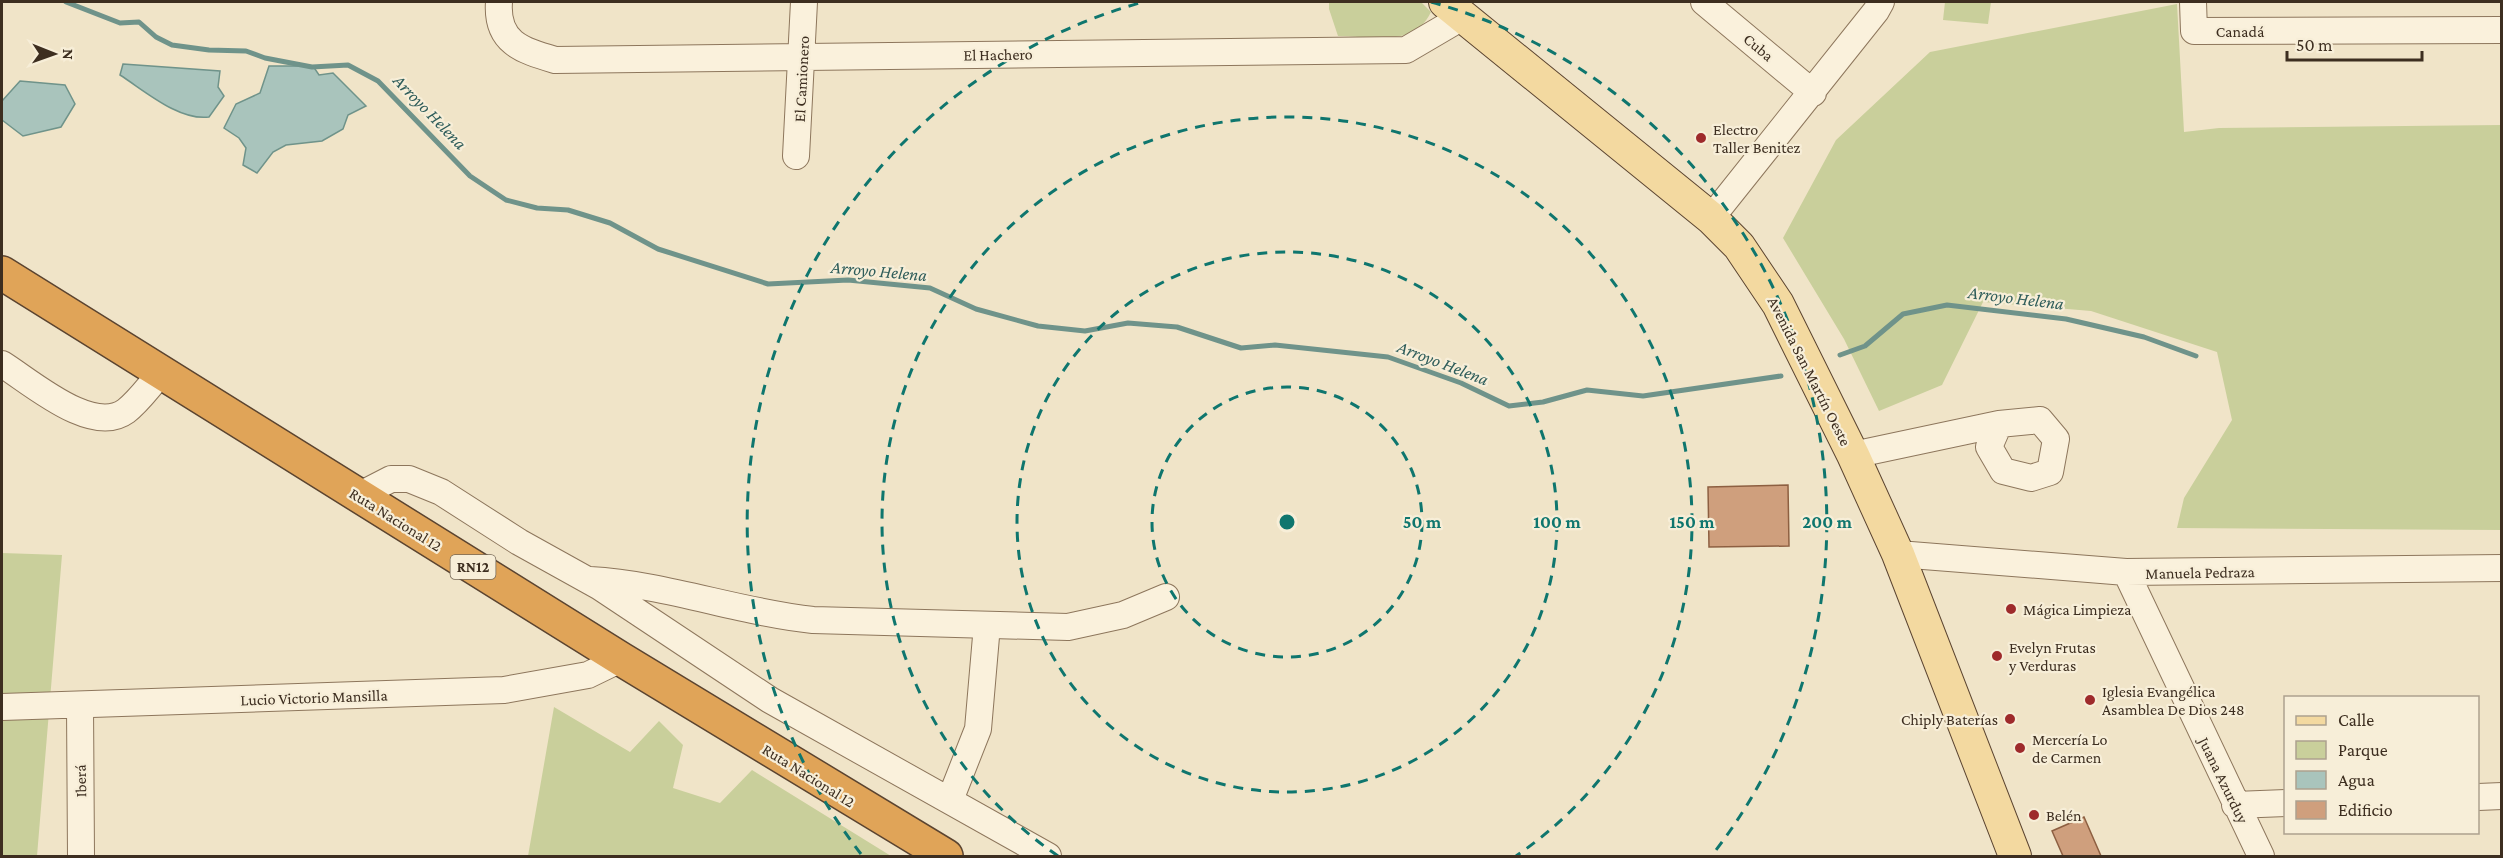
<svg xmlns="http://www.w3.org/2000/svg" width="2503" height="858" font-family="'Crimson Pro',serif">
<rect width="100%" height="100%" fill="#f0e4c8"/>
<path fill="#c9cf9b" d="M 1329,2 L 1421,2 L 1431,12 C 1414,48 1372,36 1338,36 L 1329,9 Z
M 1945,2 L 1991,2 L 1988,24 L 1943,20 Z
M 2177,4 L 2184,132 L 2219,128 L 2501,125 L 2501,530 L 2177,528 L 2184,498 L 2232,420 L 2217,352 L 2091,311 L 1983,302 L 1942,385 L 1879,411 L 1844,339 L 1783,238 L 1836,140 L 1930,52 Z
M 2,553 L 62,555 L 37,856 L 2,856 Z
M 554,707 L 630,752 L 659,721 L 683,745 L 673,788 L 720,803 L 752,770 L 891,856 L 528,856 Z"/>
<path fill="#a9c4bc" stroke="#6f938a" stroke-width="1.5" d="M 123,64 L 220,71 L 218,87 L 224,96 L 209,117 C 179,121 145,91 120,75 Z
M 269,66 L 313,66 L 319,75 L 333,73 L 366,106 L 348,115 L 343,129 L 322,141 L 286,145 L 273,152 L 257,173 L 243,165 L 246,148 L 239,138 L 224,128 L 236,104 L 260,93 Z
M 20,81 L 65,85 L 75,104 L 61,127 L 23,136 L 2,120 L 2,101 Z"/>
<g fill="none" stroke-linecap="round" stroke-linejoin="round">
<path stroke="#6f938a" stroke-width="5" d="M 66,2 L 120,23 L 139,22 L 156,37 L 172,45 L 209,50 L 246,51 L 265,58 L 312,67 L 348,65 L 378,81 L 470,176 L 506,200 L 537,208 L 568,210 L 610,223 L 658,249 L 768,284 L 848,280 L 930,288 L 976,309 L 1038,326 L 1085,331 L 1128,323 L 1177,327 L 1241,348 L 1275,345 L 1388,357 L 1461,383 L 1509,406 L 1543,402 L 1587,390 L 1643,396 L 1781,376
M 1840,355 L 1865,346 L 1903,314 L 1947,305 L 2066,319 L 2144,337 L 2196,356"/>
</g>
<path fill="#cf9f7d" stroke="#8d5f41" stroke-width="1.5" d="M 1788,485 L 1789,546 L 1709,547 L 1708,487 Z
M 2084,817 L 2101,856 L 2063,856 L 2052,831 Z"/>
<g fill="none" stroke-linecap="round" stroke-linejoin="round">
<g stroke="#8d765c" stroke-width="28">
<path id="minor" d="M 499,2 C 496,42 521,50 555,60 L 1406,50 L 1464,16
M 1704,2 L 1813,93
M 2193,2 L 2194,31 L 2502,30
M 796,156 L 804,2
M 1711,218 L 1876,11 L 1881,2
M 2,364 C 31,382 92,436 126,411 C 139,401 150,385 161,373
M 1853,455 L 1999,424 L 2040,420 L 2056,439 L 2050,472 L 2031,478 L 2003,471 L 1989,447 L 1999,424
M 358,496 L 391,479 L 409,479 L 441,492 L 519,542 L 600,587 L 770,700 L 1048,856
M 1898,554 L 2126,572 L 2502,568
M 2126,572 L 2261,856
M 590,580 C 665,584 738,612 813,620 L 1068,627 L 1123,615 L 1166,597
M 80,706 L 81,856
M 2,707 L 504,690 L 588,675 L 621,659
M 2478,797 L 2502,796
M 950,800 L 978,729 L 987,625
M 2235,805 L 2286,803"/>
</g>
<g stroke="#5b4430" stroke-width="34">
<path id="major" d="M 1445,2 L 1711,218 L 1739,246 L 1778,304 L 1853,455 L 1898,554 L 2015,856"/>
</g>
<g stroke="#5b4430" stroke-width="36">
<path id="highway" d="M 2,273 L 621,659 L 946,856"/>
</g>
<use href="#minor" stroke="#faf1dc" stroke-width="26"/>
<use href="#major" stroke="#f3d9a0" stroke-width="32"/>
<use href="#highway" stroke="#e0a458" stroke-width="33"/>
</g>
<g fill="none" stroke="#0f766e" stroke-width="3" stroke-dasharray="10 8">
<circle cx="1287" cy="522" r="135"/>
<circle cx="1287" cy="522" r="270"/>
<path d="M1058 856A405 405 0 1 1 1516 856"/>
<path d="M861 854A540 540 0 0 1 1143 2M1431 2A540 540 0 0 1 1713 854"/>
</g>
<g fill="#9e2a2b" stroke="#f7eed8" stroke-width="2">
<circle cx="1701" cy="138" r="6"/>
<circle cx="2011" cy="609" r="6"/>
<circle cx="1997" cy="656" r="6"/>
<circle cx="2090" cy="700" r="6"/>
<circle cx="2010" cy="719" r="6"/>
<circle cx="2020" cy="748" r="6"/>
<circle cx="2034" cy="815" r="6"/>
</g>
<g text-anchor="middle" stroke-width="4.5" stroke-linejoin="round" paint-order="stroke">
<rect fill="#f7eed8" stroke="#756857" stroke-width="1.5" x="450.5" y="555" width="45" height="24" rx="4.5"/>
<g font-size="15" font-weight="bold" fill="#3d2e20">
<text x="473" y="572">RN12</text>
</g>
<g font-size="16" fill="#3d2e20" stroke="#f7eed8">
<text x="2240" y="37">Canadá</text>
<text transform="translate(1759 47) rotate(40)" y="6">Cuba</text>
<text transform="translate(998 54) rotate(-1)" y="6">El Hachero</text>
<text transform="translate(801 79) rotate(-87)" y="6">El Camionero</text>
<text transform="translate(1810 371) rotate(63)" y="6">Avenida San Martín Oeste</text>
<text transform="translate(396 519) rotate(32)" y="6">Ruta Nacional 12</text>
<text transform="translate(2200 572) rotate(-1)" y="6">Manuela Pedraza</text>
<text transform="translate(314 697) rotate(-2)" y="6">Lucio Victorio Mansilla</text>
<text transform="translate(809 775) rotate(32)" y="6">Ruta Nacional 12</text>
<text transform="translate(2224 780) rotate(64)" y="6">Juana Azurduy</text>
<text transform="translate(80 781) rotate(-91)" y="6">Iberá</text>
</g>
<g font-size="16" fill="#3d2e20" stroke="#f7eed8" text-anchor="start">
<text x="1713" y="135">Electro<tspan x="1713" dy="18">Taller Benitez</tspan></text>
<text x="2023" y="615">Mágica Limpieza</text>
<text x="2009" y="653">Evelyn Frutas<tspan x="2009" dy="18">y Verduras</tspan></text>
<text x="2102" y="697">Iglesia Evangélica<tspan x="2102" dy="18">Asamblea De Dios 248</tspan></text>
<text x="1998" y="725" text-anchor="end">Chiply Baterías</text>
<text x="2032" y="745">Mercería Lo<tspan x="2032" dy="18">de Carmen</tspan></text>
<text x="2046" y="821">Belén</text>
</g>
<g font-size="18" font-style="italic" fill="#2f5d5a" stroke="#f7eed8">
<text transform="translate(430 112) rotate(46)" y="6">Arroyo Helena</text>
<text transform="translate(879 271) rotate(5)" y="6">Arroyo Helena</text>
<text transform="translate(2016 298) rotate(7)" y="6">Arroyo Helena</text>
<text transform="translate(1443 363) rotate(21)" y="6">Arroyo Helena</text>
</g>
</g>
<circle cx="1287" cy="522" r="9" fill="#0f766e" stroke="#f7eed8" stroke-width="3"/>
<g font-size="18" text-anchor="middle" font-weight="bold" fill="#0f766e" stroke="#f7eed8" stroke-width="4.5" stroke-linejoin="round" paint-order="stroke">
<text x="1422" y="528">50 m</text>
<text x="1557" y="528">100 m</text>
<text x="1692" y="528">150 m</text>
<text x="1827" y="528">200 m</text>
</g>
<rect width="2503" height="858" fill="none" stroke="#3d2e20" stroke-width="6"/>
<rect x="2284" y="696" width="195" height="138" fill="#f7eed8" stroke="#ada18e" stroke-width="1.5"/>
<rect x="2296" y="716" width="30" height="9" fill="#f3d9a0" stroke="#ada18e" stroke-width="1.5"/>
<text x="2338" y="726" font-size="18" fill="#3d2e20">Calle</text>
<rect x="2296" y="741" width="30" height="18" fill="#c9cf9b" stroke="#ada18e" stroke-width="1.5"/>
<text x="2338" y="756" font-size="18" fill="#3d2e20">Parque</text>
<rect x="2296" y="771" width="30" height="18" fill="#a9c4bc" stroke="#ada18e" stroke-width="1.5"/>
<text x="2338" y="786" font-size="18" fill="#3d2e20">Agua</text>
<rect x="2296" y="801" width="30" height="18" fill="#cf9f7d" stroke="#ada18e" stroke-width="1.5"/>
<text x="2338" y="816" font-size="18" fill="#3d2e20">Edificio</text>
<g transform="translate(54 54) rotate(91)" stroke="#f7eed8" stroke-width="4.5" paint-order="stroke">
<path d="M0-4.5L10 22L0 15L-10 22Z" fill="#3d2e20"/>
<text y="-9" font-size="16" font-weight="bold" text-anchor="middle" fill="#3d2e20">N</text>
</g>
<path d="M2287 51v9h135v-9" fill="none" stroke="#3d2e20" stroke-width="3"/>
<text x="2296" y="51" font-size="18" fill="#3d2e20" stroke="#f7eed8" stroke-width="4.5" paint-order="stroke">50 m</text>
</svg>
